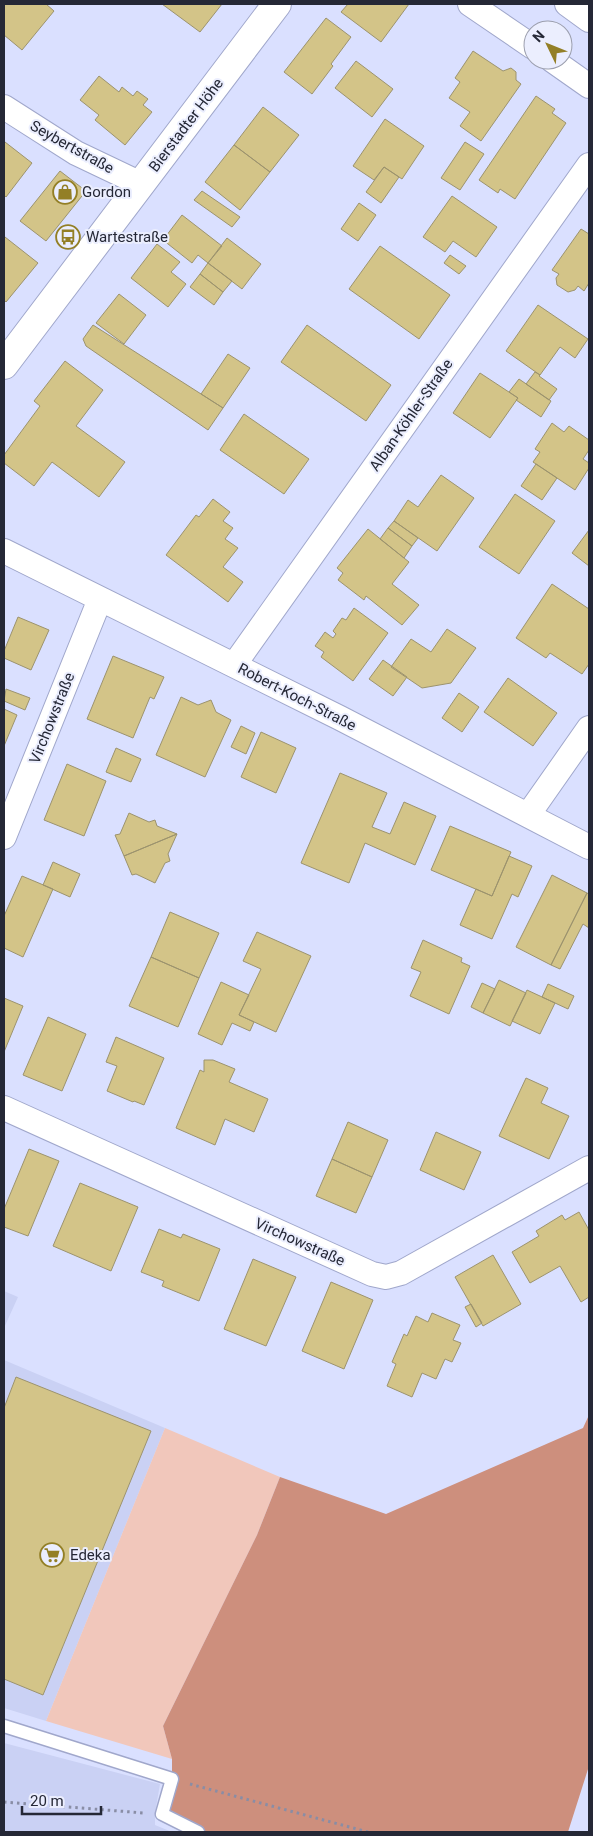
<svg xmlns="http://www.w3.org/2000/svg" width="593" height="1836" font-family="Roboto,sans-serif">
<rect width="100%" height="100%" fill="#dae0ff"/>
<path fill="#cad1f4" d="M 4,1291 L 18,1297 L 4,1328 Z
M 4,1360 L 165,1428 L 46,1721 L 4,1708 Z
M 4,1743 L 160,1784 L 155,1813 L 155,1825 L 172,1832 L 4,1832 Z"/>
<path fill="#f1c7bb" d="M 165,1428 L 280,1477 L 257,1535 L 163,1726 L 172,1759 L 46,1721 Z"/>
<path fill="#cd8f7d" d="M 589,1415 L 589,1766 L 568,1832 L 198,1832 L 162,1814 L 172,1779 L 172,1759 L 163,1726 L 257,1535 L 280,1477 L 386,1514 L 583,1428 Z"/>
<path fill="#d3c488" stroke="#9c936e" d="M 4,4 L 46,4 L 54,11 L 22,50 L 4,35 Z
M 162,4 L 222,4 L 200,32 Z
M 348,4 L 409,4 L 381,42 L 341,12 Z
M 326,18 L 351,37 L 331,64 L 333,66 L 312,94 L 284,72 Z
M 473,51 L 503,71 L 511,68 L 516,72 L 516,80 L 521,84 L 481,141 L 460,126 L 470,112 L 449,98 L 460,82 L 455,78 Z
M 356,61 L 393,89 L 372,117 L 335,88 Z
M 99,76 L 119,92 L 122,87 L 133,96 L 137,91 L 148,99 L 143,105 L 152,112 L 125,145 L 95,120 L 99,115 L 80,100 Z
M 536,96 L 555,109 L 552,113 L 566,123 L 515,199 L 500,189 L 498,193 L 479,180 Z
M 263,107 L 299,135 L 270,172 L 234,145 Z
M 385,119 L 424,146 L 402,179 L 384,167 L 374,180 L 353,166 Z
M 5,142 L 32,163 L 6,197 L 4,195 L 4,144 Z
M 465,142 L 484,154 L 460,190 L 441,178 Z
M 234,145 L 270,172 L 240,210 L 205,182 Z
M 384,167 L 399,177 L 381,203 L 366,192 Z
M 60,171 L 86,191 L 46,241 L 20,221 Z
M 202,191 L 240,217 L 232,227 L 194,200 Z
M 452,196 L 497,227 L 476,257 L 453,241 L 445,252 L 423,237 Z
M 359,203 L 376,215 L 358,241 L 341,229 Z
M 182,215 L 222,246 L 208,263 L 198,255 L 192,263 L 163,240 Z
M 581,229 L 589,234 L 589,283 L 584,291 L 578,286 L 575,290 L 568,292 L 557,285 L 556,278 L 559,274 L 552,270 Z
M 5,237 L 38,263 L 6,302 L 4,300 L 4,239 Z
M 227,238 L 261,264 L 242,289 L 208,263 Z
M 157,244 L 180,262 L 171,272 L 186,284 L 168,307 L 131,278 Z
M 380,246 L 450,295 L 419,339 L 349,289 Z
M 450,255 L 466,266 L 459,274 L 444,263 Z
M 208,263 L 232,281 L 223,292 L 200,274 Z
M 200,274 L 223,292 L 214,305 L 190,287 Z
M 119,294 L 146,315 L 124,344 L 96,323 Z
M 538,305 L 588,339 L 575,358 L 560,347 L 540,375 L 506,351 Z
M 93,325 L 223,408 L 208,430 L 86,346 L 83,339 Z
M 307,325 L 391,385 L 366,421 L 281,362 Z
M 228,354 L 250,368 L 223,408 L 201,394 Z
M 65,361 L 103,390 L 76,426 L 125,462 L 99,497 L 52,462 L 34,486 L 4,463 L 4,455 L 40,406 L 34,401 Z
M 535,372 L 540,375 L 539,376 L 557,389 L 549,400 L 526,384 Z
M 480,373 L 518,398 L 490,438 L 453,413 Z
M 519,379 L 551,401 L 541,417 L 516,400 L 518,398 L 509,392 Z
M 244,414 L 309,459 L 284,494 L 220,450 Z
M 552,423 L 564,432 L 569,426 L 589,440 L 589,450 L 583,459 L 589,463 L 589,468 L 575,490 L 533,462 L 540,452 L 535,449 Z
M 536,464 L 557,478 L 542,500 L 521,486 Z
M 441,475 L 474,498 L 437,551 L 394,521 L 408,500 L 418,507 Z
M 515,494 L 555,521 L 519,574 L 479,547 Z
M 213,499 L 230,512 L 223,521 L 233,528 L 225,539 L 238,548 L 223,567 L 243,582 L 228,602 L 166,555 L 196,515 L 199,517 Z
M 394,521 L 418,538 L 412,546 L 388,528 Z
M 388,528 L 412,546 L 404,558 L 380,539 Z
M 368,529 L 409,562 L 392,584 L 419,605 L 402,625 L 366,596 L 364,600 L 338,580 L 343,573 L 337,568 Z
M 589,530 L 589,566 L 572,553 Z
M 552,584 L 589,609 L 589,664 L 582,674 L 550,653 L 546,658 L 516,638 Z
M 354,608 L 388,633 L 353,681 L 321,657 L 324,652 L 315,646 L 325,632 L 333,638 L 336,634 L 333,631 L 342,618 L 346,620 Z
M 18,617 L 49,630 L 31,670 L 4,658 L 4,651 Z
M 447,629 L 476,648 L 451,683 L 422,688 L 391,667 L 411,639 L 431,652 Z
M 113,656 L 164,677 L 154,699 L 150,697 L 133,738 L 87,719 Z
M 383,660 L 407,677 L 393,696 L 369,679 Z
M 508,678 L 557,713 L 533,746 L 484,712 Z
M 6,689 L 30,698 L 25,710 L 4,701 Z
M 459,693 L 479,707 L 462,732 L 442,718 Z
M 181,697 L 198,705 L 211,700 L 216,712 L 231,720 L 205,777 L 156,755 Z
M 4,709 L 17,715 L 4,746 Z
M 241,726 L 255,733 L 246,754 L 231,747 Z
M 261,732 L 296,748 L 276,793 L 241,777 Z
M 116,748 L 141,759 L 131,782 L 106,772 Z
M 67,764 L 106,781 L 84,836 L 44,820 Z
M 340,773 L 387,793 L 372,827 L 390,834 L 404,802 L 436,816 L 415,865 L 365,843 L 349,883 L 301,863 Z
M 129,813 L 149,822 L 155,820 L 157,826 L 177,834 L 124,856 L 115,835 L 120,834 Z
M 450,826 L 511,852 L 492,896 L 431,870 Z
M 177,834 L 168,854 L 170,861 L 165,863 L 155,883 L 136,874 L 132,875 L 124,856 Z
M 509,856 L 532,866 L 518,897 L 512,894 L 492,939 L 460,925 L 476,889 L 492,896 Z
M 53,862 L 80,874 L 70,897 L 43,885 Z
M 552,875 L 587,893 L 551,965 L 516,947 Z
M 22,876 L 53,889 L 23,957 L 4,948 L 4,916 Z
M 587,893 L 589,894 L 589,928 L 583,924 L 560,969 L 551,965 Z
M 170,912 L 219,933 L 199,978 L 151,957 Z
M 257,932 L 311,956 L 276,1032 L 239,1015 L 261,969 L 243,961 Z
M 423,940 L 462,958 L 461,962 L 470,966 L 449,1014 L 410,996 L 421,972 L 411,968 Z
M 151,957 L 199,978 L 178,1027 L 129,1006 Z
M 499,980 L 526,993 L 510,1026 L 483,1013 Z
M 221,982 L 249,995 L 239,1015 L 254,1022 L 250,1031 L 232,1023 L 222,1045 L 198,1034 Z
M 482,983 L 495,989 L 483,1013 L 471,1007 Z
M 548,984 L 574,996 L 568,1009 L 542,997 Z
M 527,990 L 555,1003 L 540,1034 L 512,1021 Z
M 4,998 L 23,1006 L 4,1052 Z
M 48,1017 L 86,1034 L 62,1091 L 23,1075 Z
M 116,1037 L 164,1058 L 144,1105 L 134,1101 L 133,1102 L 107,1091 L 117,1066 L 106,1062 Z
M 204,1060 L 213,1060 L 235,1069 L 229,1082 L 268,1099 L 254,1132 L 225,1119 L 215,1145 L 176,1128 L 200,1070 L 204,1072 Z
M 526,1078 L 548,1088 L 541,1103 L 569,1116 L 549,1159 L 499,1136 Z
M 348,1122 L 388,1140 L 372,1177 L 332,1159 Z
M 436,1132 L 481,1152 L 464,1190 L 420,1170 Z
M 29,1149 L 59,1161 L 28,1236 L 4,1227 L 4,1209 Z
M 332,1159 L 372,1177 L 356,1213 L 316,1196 Z
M 80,1183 L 138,1207 L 111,1271 L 53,1246 Z
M 579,1212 L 589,1230 L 589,1297 L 581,1302 L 560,1266 L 530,1283 L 512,1252 L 539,1236 L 536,1231 L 562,1215 L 565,1220 Z
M 159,1229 L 181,1238 L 183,1234 L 220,1249 L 199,1301 L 162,1286 L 164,1281 L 141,1272 Z
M 493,1255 L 521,1304 L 483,1326 L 455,1277 Z
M 253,1259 L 296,1277 L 266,1346 L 224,1329 Z
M 331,1282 L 373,1300 L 344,1369 L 302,1351 Z
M 471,1304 L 482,1323 L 476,1327 L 465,1307 Z
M 432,1313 L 460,1325 L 453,1340 L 461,1343 L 452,1362 L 445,1359 L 436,1379 L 422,1373 L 412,1397 L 387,1386 L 396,1364 L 392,1362 L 404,1334 L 407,1336 L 416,1316 L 428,1322 Z
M 16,1377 L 151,1431 L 43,1695 L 4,1679 L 4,1408 Z"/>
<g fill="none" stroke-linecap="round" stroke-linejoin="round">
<g stroke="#a0a7cb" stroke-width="15">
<path id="service" d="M 4,1726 L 172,1779 L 162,1814 L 198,1832"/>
</g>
<g stroke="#a0a7cb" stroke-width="26">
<path id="minor" d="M 470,4 L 533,47
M 567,4 L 589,20
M 552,60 L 589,86
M 4,107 L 76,153 L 141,184
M 4,551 L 340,718 L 589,847
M 234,665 L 589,165
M 528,815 L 589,728
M 4,837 L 100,599
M 4,1108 L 372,1274 L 386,1277 L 401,1273 L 589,1168"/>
</g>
<g stroke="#a0a7cb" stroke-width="30">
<path id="secondary" d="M 4,365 L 277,4"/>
</g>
<path stroke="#898da5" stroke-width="3" stroke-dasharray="2.5 4" stroke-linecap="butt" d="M 190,1784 L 368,1832
M 4,1802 L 144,1813"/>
<use href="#service" stroke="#fff" stroke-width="12"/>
<use href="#minor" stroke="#fff" stroke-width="24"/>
<use href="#secondary" stroke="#fff" stroke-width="28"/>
</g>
<defs>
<g id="shop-ring" transform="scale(1.25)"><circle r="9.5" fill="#ebeefe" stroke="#937f26" stroke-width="1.5"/><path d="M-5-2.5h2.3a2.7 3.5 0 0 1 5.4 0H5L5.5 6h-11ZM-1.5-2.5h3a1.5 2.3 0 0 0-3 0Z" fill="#937f26"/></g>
<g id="bus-ring" transform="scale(1.25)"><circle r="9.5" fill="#ebeefe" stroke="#937f26" stroke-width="1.5"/><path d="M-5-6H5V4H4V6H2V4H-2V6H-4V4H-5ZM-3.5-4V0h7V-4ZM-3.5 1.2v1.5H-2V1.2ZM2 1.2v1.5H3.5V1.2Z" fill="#937f26"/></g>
<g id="supermarket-ring" transform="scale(1.25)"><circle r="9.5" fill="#ebeefe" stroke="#937f26" stroke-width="1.5"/><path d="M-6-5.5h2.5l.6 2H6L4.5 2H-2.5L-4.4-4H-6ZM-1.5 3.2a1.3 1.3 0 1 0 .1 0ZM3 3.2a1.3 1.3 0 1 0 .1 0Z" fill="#937f26"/></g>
</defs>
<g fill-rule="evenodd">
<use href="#shop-ring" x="65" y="192"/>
<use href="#bus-ring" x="68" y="237"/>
<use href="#supermarket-ring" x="52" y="1555"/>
</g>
<g text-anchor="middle" stroke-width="4" stroke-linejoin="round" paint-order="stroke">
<g font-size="15" fill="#252836" stroke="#ebeefe">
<text transform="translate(186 125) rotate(-53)" y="5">Bierstadter Höhe</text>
<text transform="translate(72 147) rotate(29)" y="5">Seybertstraße</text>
<text transform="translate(411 415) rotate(-55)" y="5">Alban-Köhler-Straße</text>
<text transform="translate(297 697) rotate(27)" y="5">Robert-Koch-Straße</text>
<text transform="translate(52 718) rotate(-68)" y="5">Virchowstraße</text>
<text transform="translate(300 1242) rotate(24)" y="5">Virchowstraße</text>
</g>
<g font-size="15" fill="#252836" stroke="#ebeefe" text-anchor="start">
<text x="82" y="197">Gordon</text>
<text x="86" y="242">Wartestraße</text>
<text x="70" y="1560">Edeka</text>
</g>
</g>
<rect width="593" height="1836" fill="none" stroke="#252836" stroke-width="10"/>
<g transform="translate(548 45) rotate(313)"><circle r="24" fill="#ebeefe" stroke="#9c9fae"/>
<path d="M0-4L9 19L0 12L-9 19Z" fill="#937f26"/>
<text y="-8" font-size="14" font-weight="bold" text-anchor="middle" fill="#252836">N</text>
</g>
<path d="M22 1806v8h79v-8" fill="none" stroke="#252836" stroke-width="2.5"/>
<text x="30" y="1806" font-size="15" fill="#252836" stroke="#ebeefe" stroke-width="4" paint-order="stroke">20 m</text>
</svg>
